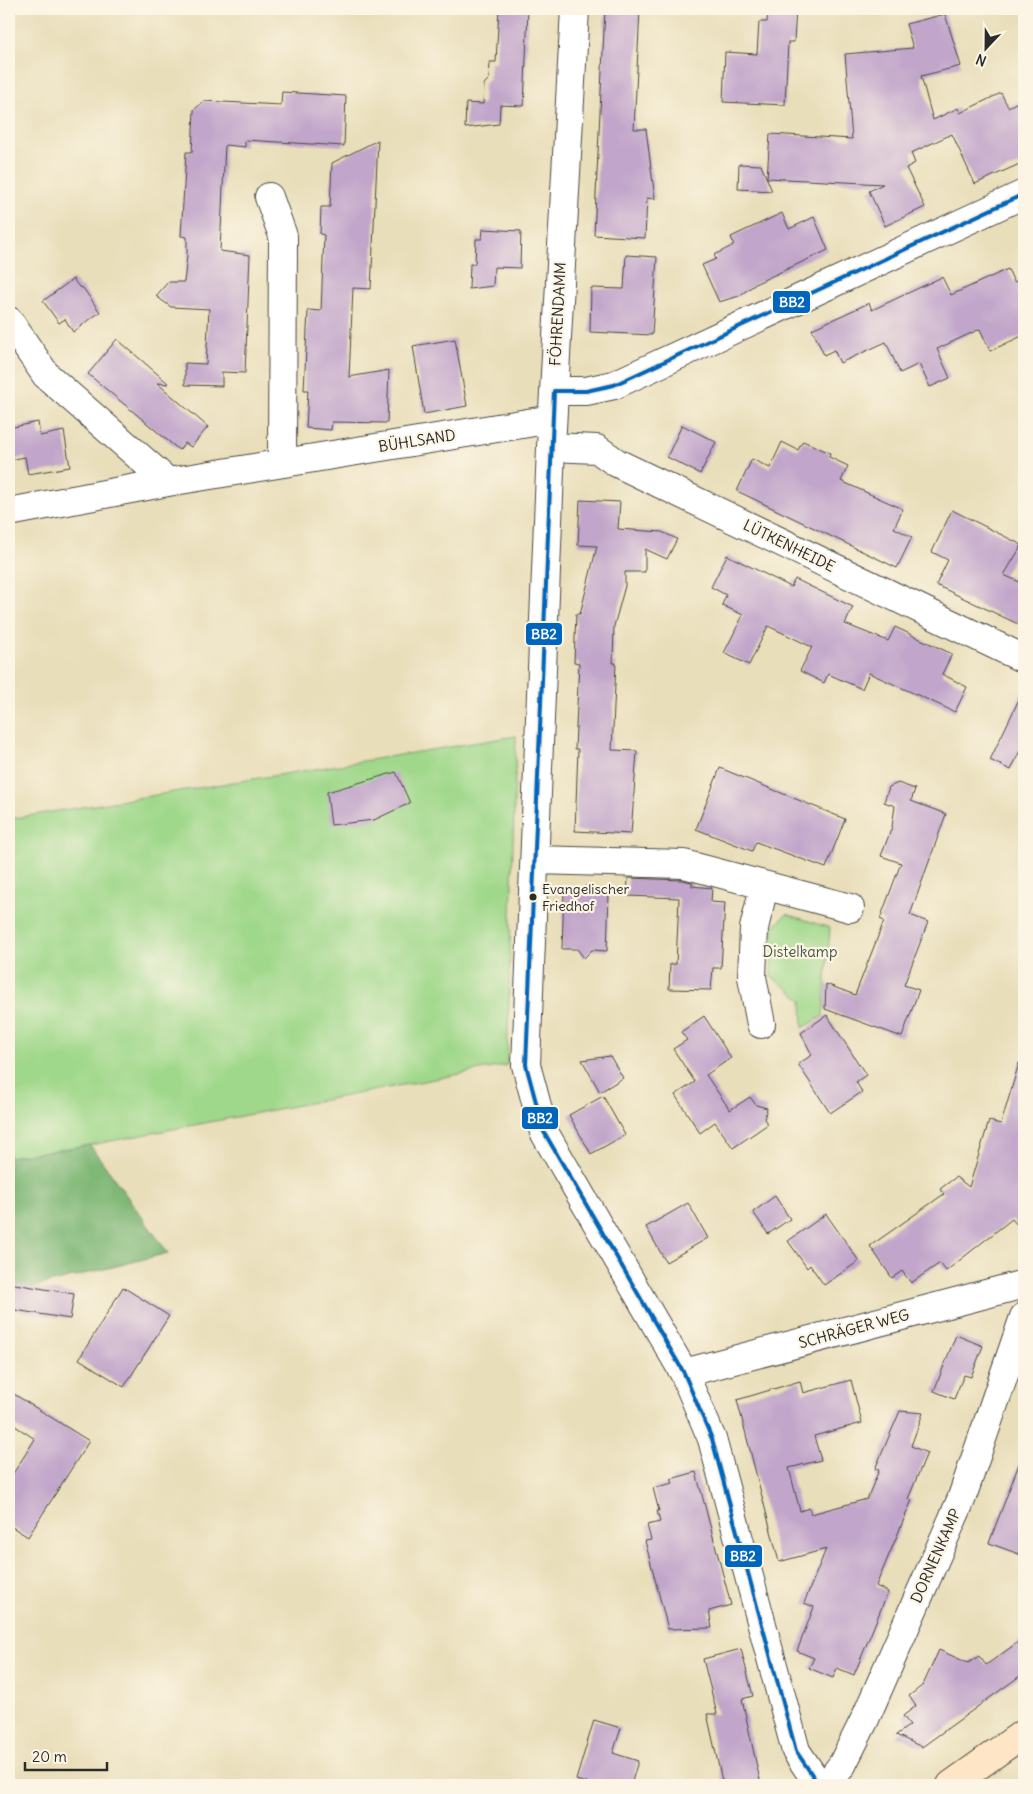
<svg xmlns="http://www.w3.org/2000/svg" width="1033" height="1794" font-family="Delius,sans-serif">
<rect width="100%" height="100%" fill="#fcf5e5"/>
<filter id="ink" filterUnits="userSpaceOnUse"><feTurbulence type="fractalNoise" baseFrequency=".02" numOctaves="2"/><feDisplacementMap in="SourceGraphic" scale="10" xChannelSelector="R" yChannelSelector="G"/><feConvolveMatrix kernelMatrix="1 2 1 2 8 2 1 2 1" color-interpolation-filters="sRGB"/></filter>
<filter id="wash" filterUnits="userSpaceOnUse"><feTurbulence type="fractalNoise" baseFrequency=".0096" numOctaves="4" result="noise"/><feDisplacementMap in="SourceGraphic" scale="20" xChannelSelector="R" yChannelSelector="G"/><feGaussianBlur stdDeviation="1.12" result="paint"/><feColorMatrix in="noise" values="0 0 0 0 0 0 0 0 0 0 0 0 0 0 0 0 0 1.4 0 .05"/><feComposite in="paint" operator="in"/></filter>
<g filter="url(#wash)">
<rect width="100%" height="100%" fill="#e9deba"/>
<path fill="#a0d88b" stroke="#66825b" d="M 516,736 L 507,1065 L 90,1145 L 9,1157 L 9,819 Z
M 787,914 L 830,928 L 823,1016 L 803,1028 L 802,1000 L 771,976 L 773,927 Z"/>
<path fill="#80b877" stroke="#567251" d="M 90,1145 L 168,1253 L 9,1293 L 9,1157 Z"/>
<g id="blocks">
<path fill="#c1a5ca" d="M 499,9 L 528,9 L 524,106 L 500,105 L 499,124 L 465,128 L 466,103 L 483,104 L 484,84 L 489,79 L 490,62 L 496,62 Z
M 605,9 L 640,9 L 634,129 L 646,129 L 655,199 L 647,198 L 645,238 L 594,235 Z
M 768,9 L 796,9 L 794,42 L 788,42 L 785,105 L 723,102 L 725,52 L 757,54 L 759,22 L 767,22 Z
M 945,14 L 961,66 L 921,76 L 933,120 L 958,108 L 960,113 L 1001,93 L 1008,107 L 1024,99 L 1024,162 L 975,184 L 952,134 L 911,153 L 915,163 L 906,168 L 925,207 L 885,226 L 869,191 L 883,184 L 767,178 L 770,134 L 852,139 L 845,54 L 913,48 L 906,24 Z
M 282,92 L 346,96 L 344,146 L 245,140 L 245,147 L 225,145 L 220,251 L 250,255 L 245,373 L 222,372 L 222,386 L 185,385 L 185,363 L 206,364 L 209,309 L 171,307 L 156,296 L 168,282 L 184,282 L 187,256 L 187,237 L 181,236 L 186,152 L 192,152 L 194,110 L 204,101 L 281,105 Z
M 378,140 L 371,289 L 353,288 L 349,377 L 389,370 L 387,423 L 332,422 L 331,430 L 306,428 L 308,390 L 304,390 L 308,310 L 321,311 L 324,235 L 320,234 L 321,207 L 330,207 L 332,163 Z
M 739,164 L 761,165 L 772,191 L 738,189 Z
M 782,213 L 789,229 L 814,217 L 828,250 L 757,283 L 739,296 L 719,302 L 702,265 L 716,259 L 714,255 L 734,245 L 731,237 Z
M 483,229 L 521,231 L 520,268 L 494,267 L 493,286 L 469,289 L 470,264 L 475,264 L 476,239 L 482,239 Z
M 626,255 L 657,257 L 652,335 L 590,332 L 591,288 L 624,289 Z
M 1008,269 L 1014,282 L 1024,277 L 1024,335 L 990,351 L 980,329 L 937,349 L 950,378 L 930,387 L 919,364 L 900,373 L 886,342 L 840,363 L 834,350 L 824,355 L 812,329 L 869,303 L 872,310 L 942,277 L 951,295 Z
M 73,279 L 79,287 L 83,288 L 100,312 L 73,332 L 65,319 L 59,323 L 43,301 Z
M 117,339 L 169,384 L 157,383 L 208,427 L 191,447 L 185,443 L 179,450 L 88,374 Z
M 455,339 L 467,406 L 424,414 L 413,346 Z
M 38,422 L 40,436 L 64,431 L 70,467 L 28,474 L 25,457 L 9,460 L 9,428 Z
M 682,425 L 716,442 L 700,474 L 667,457 Z
M 803,441 L 830,453 L 829,457 L 848,466 L 841,481 L 903,509 L 894,528 L 912,537 L 897,568 L 737,491 L 752,459 L 770,468 L 782,442 L 798,450 Z
M 580,500 L 620,502 L 618,529 L 662,532 L 677,539 L 667,559 L 645,549 L 645,572 L 625,572 L 625,586 L 614,626 L 613,663 L 616,663 L 612,750 L 637,751 L 631,834 L 575,831 L 578,749 L 575,749 L 579,663 L 574,662 L 576,614 L 580,614 L 597,546 L 578,545 Z
M 952,510 L 1022,545 L 1004,575 L 1024,584 L 1024,612 L 1018,624 L 936,585 L 948,560 L 932,552 Z
M 727,555 L 791,587 L 795,579 L 853,607 L 845,624 L 888,641 L 895,627 L 952,654 L 942,674 L 967,687 L 955,712 L 869,673 L 862,689 L 828,674 L 824,683 L 800,671 L 812,647 L 768,626 L 749,665 L 724,653 L 743,615 L 722,605 L 726,595 L 711,587 Z
M 1024,689 L 1024,742 L 1011,770 L 990,760 Z
M 720,768 L 845,819 L 826,868 L 756,842 L 752,851 L 696,829 Z
M 396,772 L 410,803 L 374,820 L 331,825 L 327,792 Z
M 898,783 L 915,789 L 911,801 L 946,814 L 910,915 L 928,922 L 904,985 L 919,990 L 902,1037 L 825,1009 L 826,984 L 855,995 L 884,921 L 880,919 L 901,863 L 881,856 L 892,827 L 895,806 L 884,802 L 889,787 Z
M 628,878 L 682,880 L 692,882 L 692,886 L 712,888 L 711,902 L 725,903 L 721,968 L 713,968 L 711,990 L 669,989 L 670,964 L 676,964 L 679,898 L 627,896 Z
M 587,885 L 594,893 L 609,894 L 607,951 L 592,950 L 584,958 L 577,949 L 562,949 L 564,892 L 579,892 Z
M 827,1015 L 866,1075 L 856,1082 L 862,1092 L 830,1113 L 798,1064 L 812,1055 L 801,1033 Z
M 704,1016 L 731,1058 L 706,1075 L 730,1110 L 750,1097 L 756,1105 L 767,1108 L 764,1119 L 768,1124 L 733,1148 L 715,1122 L 700,1133 L 675,1095 L 695,1082 L 673,1049 L 687,1040 L 681,1032 Z
M 610,1056 L 623,1078 L 600,1092 L 582,1060 Z
M 1019,1063 L 1024,1064 L 1024,1233 L 1012,1219 L 946,1271 L 940,1263 L 911,1283 L 902,1271 L 892,1278 L 870,1246 L 944,1194 L 940,1189 L 956,1177 L 969,1187 L 989,1121 L 1001,1124 Z
M 603,1096 L 625,1135 L 591,1154 L 569,1115 Z
M 775,1196 L 790,1219 L 768,1234 L 753,1212 Z
M 688,1203 L 708,1238 L 666,1262 L 646,1227 Z
M 826,1214 L 859,1261 L 824,1285 L 810,1265 L 807,1268 L 788,1241 Z
M 9,1283 L 74,1294 L 70,1319 L 9,1309 Z
M 123,1287 L 169,1316 L 124,1387 L 79,1359 Z
M 956,1335 L 983,1346 L 971,1377 L 964,1375 L 954,1399 L 934,1391 Z
M 851,1380 L 862,1423 L 814,1436 L 821,1460 L 789,1468 L 800,1511 L 809,1508 L 811,1514 L 867,1499 L 879,1470 L 875,1469 L 900,1411 L 923,1413 L 911,1446 L 927,1453 L 908,1499 L 912,1500 L 876,1586 L 888,1592 L 854,1675 L 837,1668 L 833,1678 L 809,1668 L 814,1658 L 797,1651 L 814,1607 L 804,1603 L 826,1549 L 779,1562 L 737,1400 L 800,1381 L 803,1393 Z
M 9,1391 L 89,1441 L 28,1537 L 9,1525 L 9,1480 L 35,1439 L 9,1422 Z
M 1022,1456 L 1024,1457 L 1024,1556 L 989,1543 Z
M 696,1472 L 731,1605 L 709,1611 L 712,1628 L 668,1629 L 645,1541 L 651,1540 L 647,1525 L 660,1522 L 657,1511 L 659,1511 L 653,1488 L 673,1483 L 671,1479 Z
M 1024,1638 L 1024,1673 L 922,1747 L 896,1735 L 910,1725 L 903,1716 L 916,1706 L 909,1696 L 923,1685 L 939,1650 L 968,1663 L 979,1656 L 986,1665 Z
M 741,1649 L 753,1696 L 742,1699 L 761,1785 L 723,1785 L 707,1714 L 717,1714 L 703,1659 Z
M 594,1720 L 621,1728 L 613,1753 L 638,1761 L 631,1785 L 593,1785 L 576,1780 Z"/>
</g>
</g>
<g filter="url(#ink)">
<use href="#blocks" fill-opacity="0" stroke="#484640" stroke-width="1"/>
<g fill="none" stroke-linecap="round" stroke-linejoin="round">
<g stroke="#484640" stroke-width="30">
<path id="minor" d="M 575,9 L 551,447 L 526,1065 L 544,1132 L 684,1373 L 712,1439 L 796,1751 L 819,1785
M 269,197 L 283,236 L 282,463
M 9,321 L 46,375 L 168,482
M 554,391 L 586,391 L 614,385 L 1024,194
M 551,447 L 597,449 L 617,463 L 1024,659
M 9,512 L 168,482 L 552,419
M 535,860 L 684,864 L 850,908
M 761,1024 L 752,977 L 754,928 L 764,887
M 684,1373 L 1024,1284
M 827,1785 L 842,1765 L 865,1719 L 961,1500 L 1024,1317"/>
</g>
<g stroke="#484640" stroke-width="30">
<path id="secondary" d="M 951,1785 L 1024,1733"/>
</g>
<use href="#minor" stroke="#fff" stroke-width="28"/>
<use href="#secondary" stroke="#fee5c5" stroke-width="28"/>
<g stroke="#fcf5e5" stroke-width="8">
<path id="bus-1" d="M 554,391 L 526,1065 L 544,1132 L 684,1373 L 712,1439 L 796,1751 L 819,1785
M 554,391 L 586,391 L 614,385 L 1024,194"/>
</g>
<use href="#bus-1" stroke="#0065bd" stroke-width="4"/>
</g>
</g>
<circle fill="#2b2b2b" stroke="#fcf5e5" stroke-width="2" cx="533" cy="897" r="4.5"/>
<g text-anchor="middle" stroke-width="4.5" stroke-linejoin="round" paint-order="stroke">
<g font-size="14" fill="#2b2b2b" stroke="#fcf5e5" text-anchor="start">
<text x="542" y="894">Evangelischer<tspan x="542" dy="17">Friedhof</tspan></text>
</g>
<g font-size="15" fill="#2b2b2b" stroke="#fcf5e5">
<text transform="translate(558 314) rotate(-87)" y="5">FÖHRENDAMM</text>
<text transform="translate(417 441) rotate(-9)" y="5">BÜHLSAND</text>
<text transform="translate(789 546) rotate(26)" y="5">LÜTKENHEIDE</text>
<text transform="translate(854 1329) rotate(-15)" y="5">SCHRÄGER WEG</text>
<text transform="translate(936 1556) rotate(-66)" y="5">DORNENKAMP</text>
</g>
<g font-size="15" fill="#485643" stroke="#fcf5e5">
<text x="800" y="957">Distelkamp</text>
</g>
</g>
<g stroke="#fcf5e5" stroke-width="2">
<rect x="772" y="290" width="39" height="24" rx="5" fill="#0065bd"/>
<rect x="525" y="622" width="38" height="24" rx="5" fill="#0065bd"/>
<rect x="521" y="1106" width="38" height="24" rx="5" fill="#0065bd"/>
<rect x="724" y="1544" width="39" height="24" rx="5" fill="#0065bd"/>
</g>
<g font-size="14" text-anchor="middle" font-weight="bold" fill="#fff">
<text x="792" y="307">BB2</text>
<text x="544" y="639">BB2</text>
<text x="540" y="1123">BB2</text>
<text x="743" y="1561">BB2</text>
</g>
<rect width="1033" height="1794" fill="none" stroke="#fcf5e5" stroke-width="30"/>
<g transform="translate(986 48) rotate(202)" stroke="#fcf5e5" stroke-width="4" paint-order="stroke">
<path d="M0-4L9 19L0 12L-9 19Z" fill="#2b2b2b"/>
<text y="-8" font-size="14" font-weight="bold" text-anchor="middle" fill="#2b2b2b">N</text>
</g>
<path d="M25 1762v8h82v-8" fill="none" stroke="#2b2b2b" stroke-width="2.5"/>
<text x="32" y="1762" font-size="15" fill="#2b2b2b" stroke="#fcf5e5" stroke-width="4" paint-order="stroke">20 m</text>
</svg>
